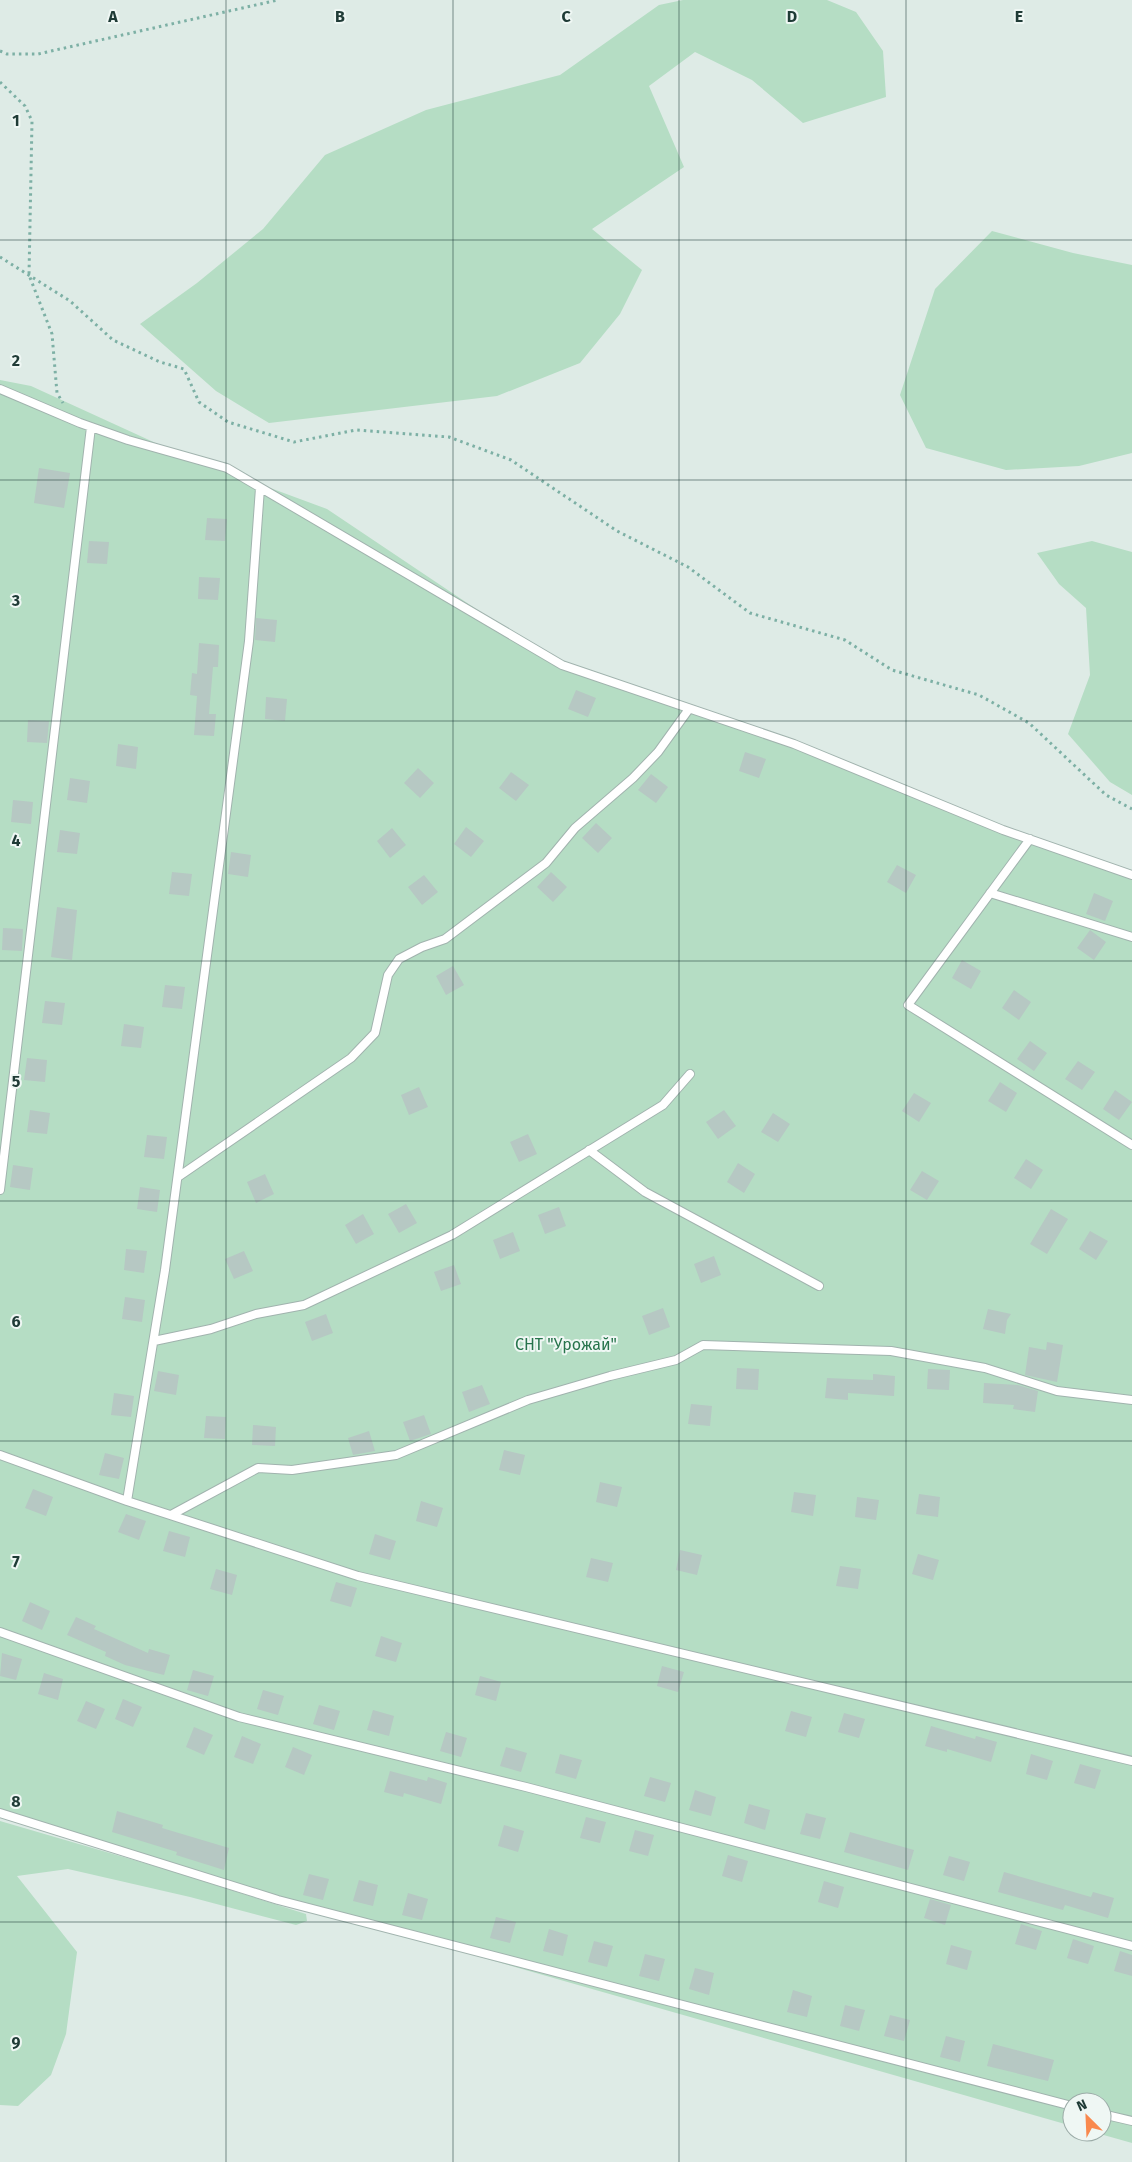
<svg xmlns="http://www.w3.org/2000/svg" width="1132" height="2162" font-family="'Fira Sans',sans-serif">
<rect width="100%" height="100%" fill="#deebe6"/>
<path fill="#b5ddc4" d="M 683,0 L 827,0 L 856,12 L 883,51 L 886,97 L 803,123 L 752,80 L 695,52 L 649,86 L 684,167 L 592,229 L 642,270 L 620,314 L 580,363 L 497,396 L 269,423 L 216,391 L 140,324 L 197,283 L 263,229 L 325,155 L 426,110 L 560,75 L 659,5 Z
M 992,231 L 1073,253 L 1132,265 L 1132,453 L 1079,466 L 1006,470 L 926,448 L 900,395 L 935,289 Z
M 0,380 L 31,386 L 184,456 L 327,509 L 540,652 L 911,792 L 1132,873 L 1132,2143 L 1093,2132 L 1102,2132 L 1102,2102 L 1072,2102 L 1072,2126 L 277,1899 L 0,1816 Z
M 1092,541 L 1132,552 L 1132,795 L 1110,782 L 1068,734 L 1090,675 L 1086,608 L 1059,584 L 1037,553 Z
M 0,1821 L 168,1870 L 306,1914 L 307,1921 L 296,1925 L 190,1897 L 68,1869 L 17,1876 L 77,1952 L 66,2034 L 51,2075 L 18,2106 L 0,2105 Z"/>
<path fill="#b6c8c3" d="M 39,468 L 70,473 L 64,508 L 34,503 Z
M 207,518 L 227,519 L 225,541 L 205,540 Z
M 89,541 L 109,542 L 107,564 L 87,563 Z
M 199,577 L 220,578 L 218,600 L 198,599 Z
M 256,618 L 277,620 L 275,642 L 255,640 Z
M 199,643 L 219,645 L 218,667 L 213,667 L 209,714 L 216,714 L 214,736 L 194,735 L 197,696 L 190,695 L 192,673 L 197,674 Z
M 576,690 L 596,698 L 588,717 L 568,709 Z
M 266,697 L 287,699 L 285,721 L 265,719 Z
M 28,720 L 49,721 L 47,743 L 27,742 Z
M 118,744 L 138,747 L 136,769 L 116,766 Z
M 745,752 L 766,759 L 759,778 L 739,771 Z
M 418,768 L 434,783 L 420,798 L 404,783 Z
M 511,772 L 529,785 L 516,801 L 499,788 Z
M 651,774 L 668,787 L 656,803 L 638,790 Z
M 70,778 L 90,781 L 87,803 L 67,800 Z
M 13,800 L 33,802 L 31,824 L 11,822 Z
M 596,823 L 612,838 L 598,853 L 582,838 Z
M 466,827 L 484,841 L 471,857 L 454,844 Z
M 392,828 L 406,845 L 390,858 L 377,841 Z
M 60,830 L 80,833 L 77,854 L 57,852 Z
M 231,852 L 251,855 L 248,877 L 228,874 Z
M 897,865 L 916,875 L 906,893 L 887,882 Z
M 172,872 L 192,874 L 189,896 L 169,894 Z
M 551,872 L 567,887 L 553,902 L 537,887 Z
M 424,875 L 438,892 L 422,905 L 408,887 Z
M 1094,893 L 1113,901 L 1105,921 L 1086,914 Z
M 57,907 L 77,910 L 72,960 L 51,957 Z
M 3,928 L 23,929 L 22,951 L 2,950 Z
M 1090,930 L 1106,942 L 1094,960 L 1077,948 Z
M 962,960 L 981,971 L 971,989 L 952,978 Z
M 453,966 L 464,985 L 446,995 L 436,976 Z
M 165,985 L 185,987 L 182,1009 L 162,1007 Z
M 1014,990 L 1031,1002 L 1019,1020 L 1002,1008 Z
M 45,1001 L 65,1003 L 62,1025 L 42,1023 Z
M 124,1024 L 144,1027 L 141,1048 L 121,1046 Z
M 1030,1041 L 1047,1053 L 1034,1071 L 1017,1059 Z
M 27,1058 L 47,1060 L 45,1082 L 24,1080 Z
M 1078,1061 L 1095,1072 L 1082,1090 L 1065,1079 Z
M 1000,1082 L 1017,1093 L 1006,1112 L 988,1101 Z
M 419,1087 L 428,1107 L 409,1115 L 401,1095 Z
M 1115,1090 L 1132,1102 L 1119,1120 L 1103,1109 Z
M 914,1093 L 931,1103 L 919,1122 L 902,1111 Z
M 30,1110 L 50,1113 L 47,1134 L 27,1132 Z
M 724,1110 L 736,1126 L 718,1139 L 706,1122 Z
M 773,1113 L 790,1124 L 778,1142 L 761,1132 Z
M 528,1134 L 537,1154 L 519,1162 L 510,1142 Z
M 147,1135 L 167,1137 L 164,1159 L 144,1157 Z
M 1026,1159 L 1043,1170 L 1031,1189 L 1014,1178 Z
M 738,1163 L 755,1174 L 744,1193 L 727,1182 Z
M 13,1165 L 33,1168 L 30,1190 L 10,1187 Z
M 922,1171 L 939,1181 L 927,1200 L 910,1190 Z
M 265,1174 L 274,1194 L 256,1203 L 247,1182 Z
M 140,1187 L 160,1190 L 157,1212 L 137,1209 Z
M 406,1204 L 417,1223 L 399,1233 L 388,1214 Z
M 559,1207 L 566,1226 L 545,1234 L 538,1215 Z
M 1051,1209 L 1068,1219 L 1047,1254 L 1030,1244 Z
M 363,1214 L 374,1234 L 356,1244 L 345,1225 Z
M 1090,1231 L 1108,1241 L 1096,1260 L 1079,1249 Z
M 513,1232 L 520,1251 L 500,1259 L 493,1240 Z
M 126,1249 L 147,1251 L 144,1273 L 124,1270 Z
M 244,1251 L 253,1271 L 234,1279 L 225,1259 Z
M 714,1256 L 721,1275 L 701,1283 L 694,1264 Z
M 454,1265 L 461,1284 L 441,1291 L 434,1272 Z
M 125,1297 L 145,1300 L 142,1322 L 122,1319 Z
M 663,1308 L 670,1327 L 649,1335 L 642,1316 Z
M 988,1309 L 1011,1314 L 1007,1320 L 1005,1334 L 983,1329 Z
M 326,1314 L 333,1333 L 312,1341 L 305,1322 Z
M 1047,1342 L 1063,1345 L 1057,1382 L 1025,1375 L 1029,1347 L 1046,1350 Z
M 737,1368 L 759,1369 L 758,1390 L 736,1389 Z
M 928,1369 L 950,1370 L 949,1390 L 927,1389 Z
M 158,1371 L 179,1375 L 176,1395 L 154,1391 Z
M 873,1374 L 895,1376 L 894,1396 L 848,1393 L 848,1400 L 825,1398 L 827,1378 L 873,1380 Z
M 984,1383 L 1018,1385 L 1038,1391 L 1035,1412 L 1013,1409 L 1014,1405 L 983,1403 Z
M 482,1385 L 490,1404 L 469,1412 L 462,1392 Z
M 114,1393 L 134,1396 L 131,1417 L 111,1415 Z
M 691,1404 L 712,1406 L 710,1426 L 688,1424 Z
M 424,1415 L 431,1434 L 410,1441 L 403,1422 Z
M 206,1416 L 226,1417 L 225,1439 L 204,1438 Z
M 253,1425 L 276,1427 L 275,1446 L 252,1445 Z
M 369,1431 L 375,1451 L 353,1455 L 348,1438 Z
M 504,1450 L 525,1455 L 520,1475 L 499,1470 Z
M 105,1453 L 124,1458 L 119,1479 L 99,1475 Z
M 600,1482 L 622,1487 L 617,1507 L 596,1502 Z
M 33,1489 L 53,1497 L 46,1516 L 25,1508 Z
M 794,1492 L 816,1495 L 813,1516 L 791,1512 Z
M 919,1494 L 940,1497 L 938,1517 L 916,1514 Z
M 857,1497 L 879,1500 L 876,1520 L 855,1517 Z
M 421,1501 L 443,1508 L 437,1527 L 416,1521 Z
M 126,1514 L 146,1521 L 139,1540 L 118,1532 Z
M 169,1531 L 190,1537 L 185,1557 L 163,1551 Z
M 375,1534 L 396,1541 L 390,1560 L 369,1554 Z
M 680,1550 L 702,1555 L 697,1575 L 676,1570 Z
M 918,1554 L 939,1560 L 933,1580 L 912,1574 Z
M 591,1558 L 613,1563 L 608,1582 L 586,1577 Z
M 840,1566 L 861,1569 L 858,1589 L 836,1586 Z
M 216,1569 L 237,1575 L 232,1595 L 210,1589 Z
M 336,1582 L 357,1588 L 351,1607 L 330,1601 Z
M 30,1602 L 50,1611 L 42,1630 L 22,1621 Z
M 76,1617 L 96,1626 L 94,1629 L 148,1653 L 149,1649 L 170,1655 L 164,1675 L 125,1665 L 105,1656 L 106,1652 L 67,1635 Z
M 381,1636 L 402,1643 L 396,1662 L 375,1656 Z
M 2,1653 L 22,1659 L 16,1680 L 0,1676 Z
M 662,1666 L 684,1672 L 678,1692 L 657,1686 Z
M 193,1670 L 214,1676 L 208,1696 L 187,1690 Z
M 44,1673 L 63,1679 L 58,1700 L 38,1694 Z
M 480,1676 L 501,1682 L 496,1701 L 475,1695 Z
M 263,1690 L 284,1696 L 278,1715 L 257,1709 Z
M 123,1699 L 142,1707 L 133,1727 L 115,1719 Z
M 86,1701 L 105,1709 L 96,1729 L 77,1721 Z
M 319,1705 L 340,1711 L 334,1730 L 313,1724 Z
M 373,1710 L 394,1716 L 389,1736 L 367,1730 Z
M 791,1711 L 812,1717 L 806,1737 L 785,1731 Z
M 844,1713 L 865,1719 L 859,1738 L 838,1732 Z
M 931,1726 L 975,1739 L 976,1736 L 997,1742 L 991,1762 L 947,1749 L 947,1752 L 925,1746 Z
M 194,1727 L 213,1735 L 204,1755 L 186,1747 Z
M 446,1732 L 467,1738 L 461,1757 L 440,1751 Z
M 242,1736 L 261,1744 L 253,1764 L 234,1757 Z
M 293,1747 L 312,1755 L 304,1775 L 285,1767 Z
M 506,1747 L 527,1753 L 521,1772 L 500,1766 Z
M 560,1754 L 582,1760 L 576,1779 L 555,1773 Z
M 1031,1754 L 1053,1761 L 1047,1780 L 1026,1774 Z
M 1080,1764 L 1101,1770 L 1095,1789 L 1074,1783 Z
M 390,1771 L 427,1781 L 428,1777 L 447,1783 L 441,1804 L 404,1793 L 403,1797 L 384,1792 Z
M 650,1777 L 671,1783 L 665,1802 L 644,1796 Z
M 695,1790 L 716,1797 L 711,1816 L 689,1810 Z
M 749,1804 L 770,1810 L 765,1830 L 744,1823 Z
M 117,1811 L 163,1825 L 162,1828 L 229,1848 L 224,1870 L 176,1855 L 177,1852 L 112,1832 Z
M 806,1813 L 826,1818 L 820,1839 L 800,1834 Z
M 586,1817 L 606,1822 L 600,1843 L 580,1838 Z
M 504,1825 L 524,1831 L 518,1852 L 498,1846 Z
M 635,1830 L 654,1835 L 648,1856 L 629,1851 Z
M 850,1832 L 914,1850 L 908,1870 L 844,1852 Z
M 728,1855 L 748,1861 L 742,1882 L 722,1876 Z
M 949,1856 L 970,1862 L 964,1881 L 943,1875 Z
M 1004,1872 L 1091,1897 L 1093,1892 L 1114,1898 L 1108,1918 L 1065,1905 L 1063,1910 L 998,1892 Z
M 309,1874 L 329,1879 L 323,1900 L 303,1895 Z
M 359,1880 L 378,1885 L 373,1906 L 353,1901 Z
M 824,1881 L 844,1887 L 838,1908 L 818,1902 Z
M 408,1893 L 428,1899 L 422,1920 L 402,1915 Z
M 930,1899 L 951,1905 L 945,1925 L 924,1918 Z
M 496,1917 L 516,1922 L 510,1943 L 490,1938 Z
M 1021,1924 L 1042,1931 L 1036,1950 L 1015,1944 Z
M 549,1929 L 568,1935 L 563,1956 L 543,1951 Z
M 1073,1939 L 1094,1946 L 1088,1964 L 1067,1958 Z
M 594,1941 L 613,1946 L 607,1967 L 588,1962 Z
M 951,1945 L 972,1951 L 967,1970 L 946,1964 Z
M 1120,1951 L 1132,1955 L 1132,1976 L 1114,1971 Z
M 645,1954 L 665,1959 L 659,1981 L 639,1976 Z
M 695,1968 L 714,1973 L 709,1995 L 689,1989 Z
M 793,1990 L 812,1996 L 807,2017 L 787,2012 Z
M 845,2005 L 865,2010 L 859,2031 L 840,2026 Z
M 890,2015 L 910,2020 L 904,2041 L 884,2036 Z
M 946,2036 L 965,2041 L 960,2062 L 940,2057 Z
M 993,2044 L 1054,2060 L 1048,2081 L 987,2066 Z"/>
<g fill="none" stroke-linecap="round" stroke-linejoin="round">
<g stroke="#a1b3ae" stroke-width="10">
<path id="lane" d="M 0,389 L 80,423 L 128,440 L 227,468 L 562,665 L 794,744 L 1003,830 L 1132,875
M 1030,839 L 908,1005 L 1132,1145
M 990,893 L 1132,937
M 589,1150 L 645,1192 L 819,1286
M 178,1177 L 351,1058 L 375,1033 L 388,975 L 399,959 L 422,947 L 445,939 L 546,863 L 575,828 L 633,778 L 658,752 L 689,709
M 0,1190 L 91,427
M 154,1341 L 211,1329 L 256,1314 L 304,1305 L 452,1235 L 663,1105 L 690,1074
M 0,1455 L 127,1501 L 165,1270 L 249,641 L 260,488
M 127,1501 L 358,1576 L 1132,1761
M 171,1515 L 258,1468 L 292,1470 L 396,1455 L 528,1400 L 610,1376 L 676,1360 L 703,1345 L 891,1351 L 985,1368 L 1057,1391 L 1132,1400
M 0,1632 L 239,1717 L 526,1787 L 1132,1946
M 0,1813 L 278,1900 L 1072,2106
M 1102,2114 L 1132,2121"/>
</g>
<path stroke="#7db0a5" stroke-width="3" stroke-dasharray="2.5 4" stroke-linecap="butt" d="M 0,51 L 7,54 L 38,54 L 278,0
M 0,82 L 25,106 L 32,121 L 29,275 L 52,334 L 57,393 L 63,403
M 0,257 L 70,301 L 113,340 L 160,362 L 184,369 L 199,402 L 228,422 L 294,442 L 356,430 L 449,437 L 511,460 L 617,531 L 688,567 L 750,613 L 845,640 L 892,670 L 979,695 L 1029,723 L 1106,795 L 1132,809"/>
<use href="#lane" stroke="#fff" stroke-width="8"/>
</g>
<path fill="none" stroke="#1f3b36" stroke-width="1" stroke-opacity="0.55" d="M 226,0 L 226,2162M 453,0 L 453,2162M 679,0 L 679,2162M 906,0 L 906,2162M 0,240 L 1132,240M 0,480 L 1132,480M 0,721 L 1132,721M 0,961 L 1132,961M 0,1201 L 1132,1201M 0,1441 L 1132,1441M 0,1682 L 1132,1682M 0,1922 L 1132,1922"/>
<g text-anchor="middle" stroke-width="4" stroke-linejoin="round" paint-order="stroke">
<g font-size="16" fill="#27744c" stroke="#eff7f4">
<text x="566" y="1350">СНТ "Урожай"</text>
</g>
</g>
<g font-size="16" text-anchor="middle" font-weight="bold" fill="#1f3b36" stroke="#eff7f4" stroke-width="4" stroke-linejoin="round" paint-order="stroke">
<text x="113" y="22">A</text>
<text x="340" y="22">B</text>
<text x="566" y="22">C</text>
<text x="792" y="22">D</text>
<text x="1019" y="22">E</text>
<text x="16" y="126">1</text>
<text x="16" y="366">2</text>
<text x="16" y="606">3</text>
<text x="16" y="846">4</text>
<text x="16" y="1087">5</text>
<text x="16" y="1327">6</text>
<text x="16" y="1567">7</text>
<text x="16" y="1807">8</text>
<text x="16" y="2048">9</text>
</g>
<g transform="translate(1087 2117) rotate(336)"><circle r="24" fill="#eff7f4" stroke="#9caca8"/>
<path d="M0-4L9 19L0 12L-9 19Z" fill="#f9894e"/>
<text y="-8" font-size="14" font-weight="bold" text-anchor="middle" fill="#1f3b36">N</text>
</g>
</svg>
